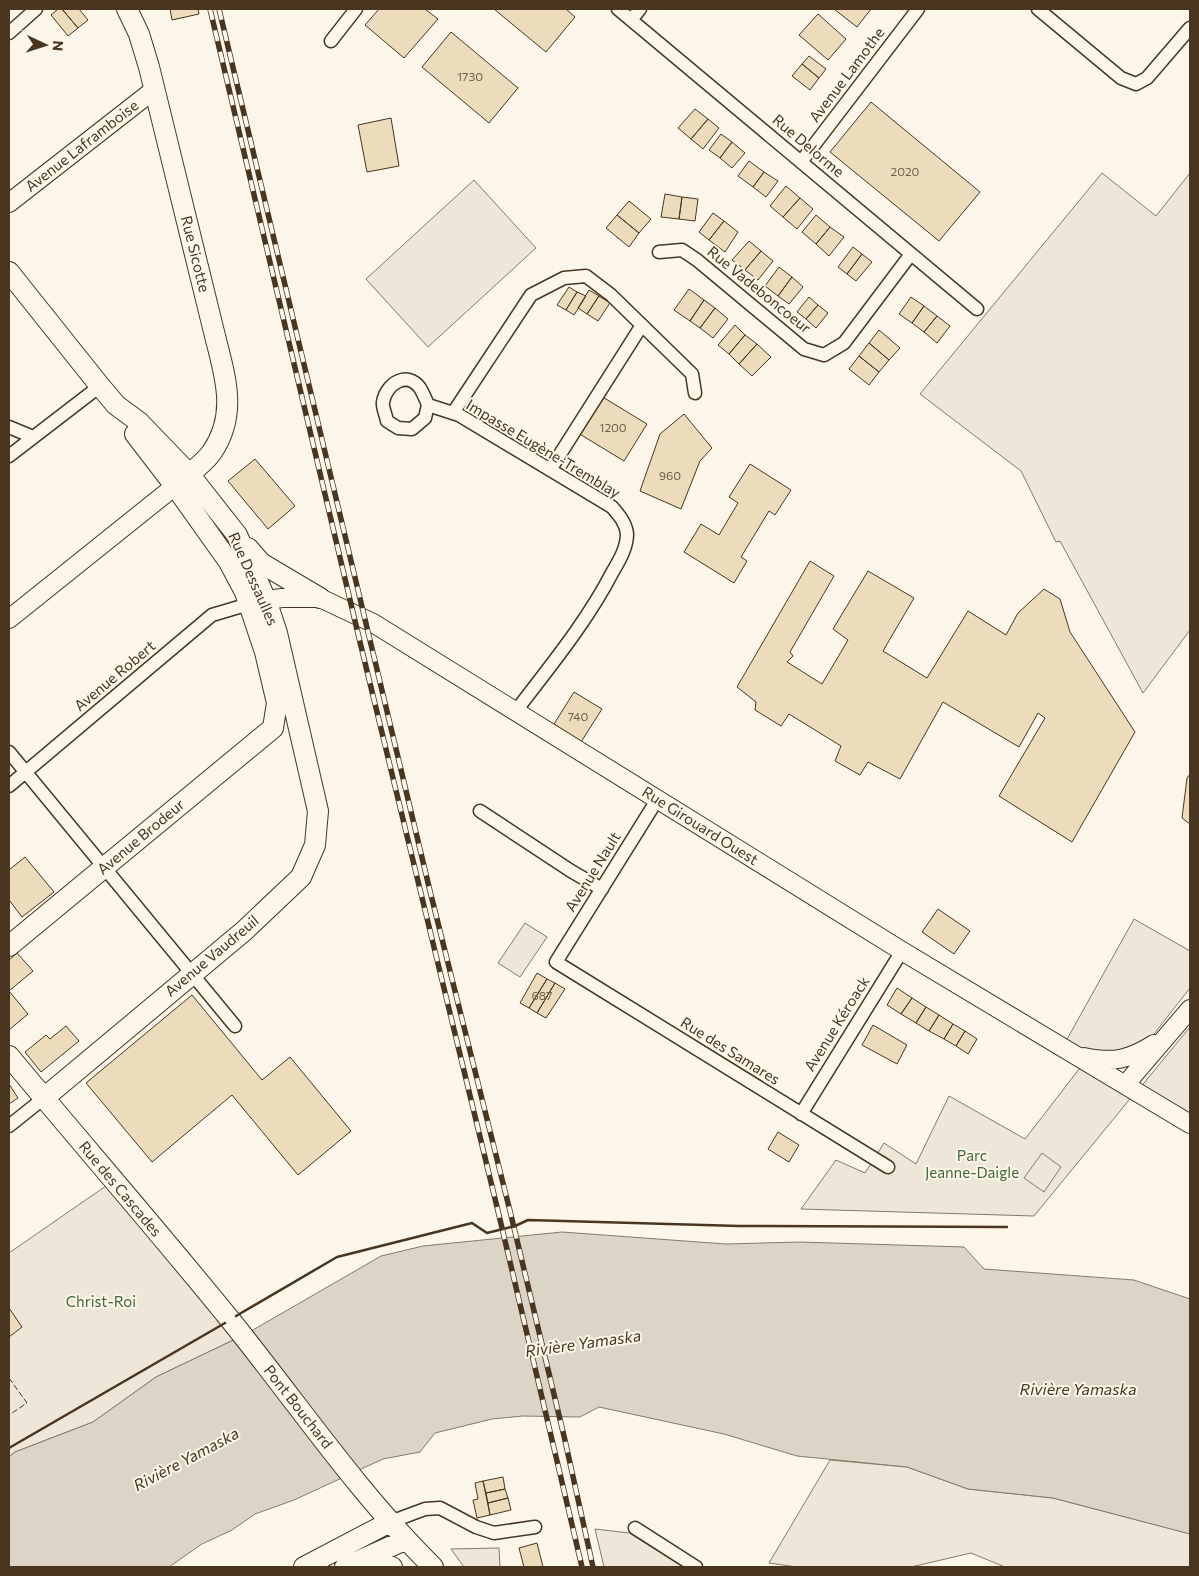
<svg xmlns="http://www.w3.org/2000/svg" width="1199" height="1576" font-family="Commissioner,sans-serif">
<rect width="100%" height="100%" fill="#fbf6e9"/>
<path fill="#ede6d9" stroke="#887966" d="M 1102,173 L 1156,216 L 1190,173 L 1190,630 L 1143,693 L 1060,541 L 1056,542 L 1021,471 L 920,394 Z
M 474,180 L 536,248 L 428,347 L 366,279 Z
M 1134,919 L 1190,951 L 1190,988 L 1154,1034 L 1138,1048 L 1122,1055 L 1083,1049 L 1066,1041 Z
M 1190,1027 L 1190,1127 L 1134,1094 L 1034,1216 L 801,1209 L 836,1160 L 865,1173 L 884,1143 L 916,1164 L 949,1096 L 1025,1139 L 1083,1064 L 1135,1094 Z
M 116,1179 L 246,1334 L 156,1377 L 93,1422 L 15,1452 L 9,1457 L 9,1253 Z
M 830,1460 L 907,1467 L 968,1489 L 1053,1498 L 1187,1533 L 1190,1534 L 1190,1567 L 1005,1567 L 971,1553 L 911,1567 L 797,1567 L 769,1563 Z
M 595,1529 L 629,1533 L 683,1567 L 604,1567 Z
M 499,1548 L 500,1567 L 464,1567 L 451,1549 Z"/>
<path fill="#ede7d9" stroke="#887966" d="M 525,923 L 547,937 L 520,977 L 498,963 Z
M 1042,1153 L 1061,1167 L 1044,1192 L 1024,1178 Z"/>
<path fill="#dcd4c6" stroke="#887966" d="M 562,1232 L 726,1244 L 800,1242 L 964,1247 L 984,1269 L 1134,1280 L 1190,1299 L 1190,1534 L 1053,1498 L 968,1489 L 907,1467 L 797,1456 L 724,1434 L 599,1407 L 580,1417 L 523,1416 L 492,1419 L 435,1433 L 420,1452 L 383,1459 L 294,1500 L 255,1514 L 232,1530 L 202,1544 L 169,1567 L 9,1567 L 9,1457 L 15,1452 L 93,1422 L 156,1377 L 246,1334 L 381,1256 L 423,1246 Z"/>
<path fill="#ecdcbc" stroke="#4a3520" d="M 58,9 L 62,9 L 78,28 L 68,36 L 51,15 Z
M 62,9 L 79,9 L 88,20 L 78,28 Z
M 170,9 L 198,9 L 199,14 L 172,20 Z
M 379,9 L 425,9 L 438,19 L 404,58 L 365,25 Z
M 494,9 L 566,9 L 575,17 L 546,52 Z
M 834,9 L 871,9 L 857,27 Z
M 818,14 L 846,39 L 828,60 L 799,35 Z
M 451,32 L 518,88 L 489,123 L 422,67 Z
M 809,56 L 826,69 L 819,78 L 802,64 Z
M 802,64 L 819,78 L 810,90 L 792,76 Z
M 871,102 L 980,192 L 939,241 L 830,152 Z
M 695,109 L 708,119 L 691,139 L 678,128 Z
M 391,118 L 399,166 L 367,172 L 358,125 Z
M 708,119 L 719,128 L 703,149 L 691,139 Z
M 721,134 L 732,142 L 720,158 L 709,150 Z
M 732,142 L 745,153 L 732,168 L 720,158 Z
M 749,161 L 764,172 L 753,187 L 738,176 Z
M 764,172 L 778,181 L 766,197 L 753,187 Z
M 786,186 L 800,198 L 783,217 L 770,206 Z
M 665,194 L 682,197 L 679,219 L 661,217 Z
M 682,197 L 698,199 L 695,221 L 679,219 Z
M 800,198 L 813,209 L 797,229 L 783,217 Z
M 629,201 L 651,219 L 639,233 L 617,215 Z
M 713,213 L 724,221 L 709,240 L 699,232 Z
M 617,215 L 639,233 L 629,247 L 606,228 Z
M 816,215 L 830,227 L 816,244 L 802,232 Z
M 724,221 L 738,232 L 725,252 L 709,240 Z
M 830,227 L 844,237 L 829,256 L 816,244 Z
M 749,241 L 761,251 L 745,270 L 732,260 Z
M 853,247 L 862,254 L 847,274 L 838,267 Z
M 761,251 L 773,261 L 758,280 L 745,270 Z
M 862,254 L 872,262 L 856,281 L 847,274 Z
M 779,267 L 792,277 L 778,296 L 765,286 Z
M 792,277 L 803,287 L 789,304 L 778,296 Z
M 569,287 L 577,292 L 566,310 L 557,305 Z
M 689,289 L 704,300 L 690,321 L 674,310 Z
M 589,290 L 599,296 L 587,314 L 578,308 Z
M 577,292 L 586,296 L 574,315 L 566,310 Z
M 599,296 L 610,303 L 598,321 L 587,314 Z
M 809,297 L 818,305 L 806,319 L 797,312 Z
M 911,297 L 924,306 L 912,323 L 899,314 Z
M 704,300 L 715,308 L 700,328 L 690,321 Z
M 818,305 L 828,313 L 816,328 L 806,319 Z
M 924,306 L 937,316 L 924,332 L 912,323 Z
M 715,308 L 728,319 L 713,338 L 700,328 Z
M 937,316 L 950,326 L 937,343 L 924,332 Z
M 735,325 L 745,335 L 729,354 L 718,345 Z
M 879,330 L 900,348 L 889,360 L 869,343 Z
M 745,335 L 757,344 L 739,364 L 729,354 Z
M 869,343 L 889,360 L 879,372 L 859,356 Z
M 757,344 L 771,357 L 752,376 L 739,364 Z
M 859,356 L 879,372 L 869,385 L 849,369 Z
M 601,396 L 647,424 L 624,461 L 578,433 Z
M 684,414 L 712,448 L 700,461 L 681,509 L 640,491 L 660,434 Z
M 255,459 L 295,506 L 268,529 L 228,481 Z
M 750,464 L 791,490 L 775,515 L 769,511 L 741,557 L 747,561 L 734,583 L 684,552 L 701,524 L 719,535 L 738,503 L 729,497 Z
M 810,561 L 834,576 L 790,652 L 793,656 L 787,662 L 822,684 L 848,640 L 833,629 L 868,571 L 914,598 L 883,651 L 927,678 L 968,611 L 1006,635 L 1018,613 L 1044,589 L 1060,599 L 1070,632 L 1135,732 L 1072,842 L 999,796 L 1045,718 L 1038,713 L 1019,747 L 943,702 L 900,779 L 868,762 L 860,775 L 835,761 L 841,746 L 789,714 L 781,726 L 755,710 L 756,702 L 737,687 Z
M 574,692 L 602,709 L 581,742 L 554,724 Z
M 1190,774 L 1190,824 L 1182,818 L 1187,778 Z
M 25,857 L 54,892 L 22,917 L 9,900 L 9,870 Z
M 938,909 L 970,931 L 954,954 L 922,932 Z
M 17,953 L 33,971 L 9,991 L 28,1014 L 9,1030 L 9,960 Z
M 537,973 L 547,979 L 529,1008 L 520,1003 Z
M 547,979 L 555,983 L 537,1013 L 529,1008 Z
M 555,983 L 565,989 L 546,1018 L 537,1013 Z
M 897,988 L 912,998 L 901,1014 L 887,1005 Z
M 192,995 L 262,1080 L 290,1057 L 351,1131 L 298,1175 L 232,1095 L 152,1162 L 86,1083 Z
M 912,998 L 926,1007 L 916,1023 L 901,1014 Z
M 926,1007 L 939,1015 L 929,1031 L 916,1023 Z
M 939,1015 L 953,1024 L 944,1039 L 929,1031 Z
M 953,1024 L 965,1031 L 956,1046 L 944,1039 Z
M 873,1025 L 907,1045 L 897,1064 L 862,1045 Z
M 66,1026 L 79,1041 L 41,1072 L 25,1052 L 46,1035 L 50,1039 Z
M 965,1031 L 977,1039 L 968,1054 L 956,1046 Z
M 9,1084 L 18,1098 L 9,1104 Z
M 778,1132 L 799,1145 L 789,1162 L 768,1149 Z
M 9,1308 L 22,1327 L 9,1337 Z
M 503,1477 L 505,1489 L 486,1493 L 483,1481 Z
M 483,1481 L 490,1515 L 477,1518 L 473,1500 L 478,1499 L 475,1483 Z
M 505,1489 L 508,1498 L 488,1503 L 486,1493 Z
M 508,1498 L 511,1510 L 490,1515 L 488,1503 Z
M 537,1543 L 543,1567 L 524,1567 L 519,1548 Z"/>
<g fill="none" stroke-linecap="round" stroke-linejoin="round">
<g stroke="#4a3520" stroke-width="15">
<path id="street" d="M 618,9 L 977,309
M 1038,9 L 1121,78 L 1136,84 L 1147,78 L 1190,28
M 631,20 L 640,9
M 9,33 L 36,9
M 331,41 L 356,9
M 801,162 L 918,9
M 659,252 L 682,250 L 697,260 L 804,349 L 824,355 L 844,343 L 911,254
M 428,405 L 425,418 L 412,429 L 398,428 L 387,421 C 386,415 382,407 383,402 C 386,384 407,370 420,388 C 423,393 426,400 428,405 L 459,415 L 612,507 C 619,515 626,523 627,534 C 627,548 619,561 612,573 C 586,623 550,666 516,711
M 453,413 L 531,295 L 564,278 L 586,276 L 611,295 L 692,374 L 695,393
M 9,427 L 33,437
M 9,456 L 100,386
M 550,470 L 642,325
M 9,752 L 235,1026
M 9,786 L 212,615 L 249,604
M 657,800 L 556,962 L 888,1167
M 480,811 L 571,871 L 602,889
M 801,1114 L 902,951
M 9,1126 L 44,1098
M 390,1522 L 425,1509 L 440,1508 L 476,1527 L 494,1533 L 535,1527
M 635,1528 L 696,1567"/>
</g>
<g stroke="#4a3520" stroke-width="20">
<path id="secondary" d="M 9,203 L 155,89
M 254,603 L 266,600 L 282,598 L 320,598 L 373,623 L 902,951 L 1190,1124
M 9,619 L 175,486
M 1084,1057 C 1113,1063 1129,1060 1154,1044
M 1125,1085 L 1190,1009"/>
</g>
<g stroke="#4a3520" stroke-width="22">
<path id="primary" d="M 127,9 L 139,34 L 149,67 L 215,336 C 225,376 238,414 212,452 C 203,465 187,475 175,486
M 9,272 L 100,386 L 116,405 L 139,422 L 189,474 L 237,535 L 266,600 L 277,633 L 318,811 L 315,845 L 301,877 L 244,931 L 44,1098
M 135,434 L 175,486 L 229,562 L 245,592 L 265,652 L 277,703 L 273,728
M 248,548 L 261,563 L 320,598
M 9,946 L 273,728
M 9,1056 C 83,1145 159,1232 232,1322 C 298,1404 358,1493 433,1567
M 357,1566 L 381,1564 L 392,1567
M 304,1567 L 390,1522
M 345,1567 L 405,1540"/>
</g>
<use href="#street" stroke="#fbf6e9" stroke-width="12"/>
<use href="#secondary" stroke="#fbf6e9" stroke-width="18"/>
<use href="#primary" stroke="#fbf6e9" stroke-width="20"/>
<g stroke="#4a3520" stroke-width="5.5">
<path id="rail" d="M 210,9 L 360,642 L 498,1211 L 582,1567
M 219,9 L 430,891 L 510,1211 L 564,1436 L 593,1567"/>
</g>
<use href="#rail" stroke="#fbf6e9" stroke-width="4" stroke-dasharray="11" stroke-linecap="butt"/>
<path stroke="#4a3520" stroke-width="1" stroke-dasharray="6 2.5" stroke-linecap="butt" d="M 9,1378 L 27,1403 L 9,1415"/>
<path stroke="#4a3520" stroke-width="2.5" d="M 236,1316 L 337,1257 L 472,1223 L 487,1233 L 515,1226 L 528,1220 L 739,1226 L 1007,1227
M 9,1448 L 225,1323"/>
</g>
<g text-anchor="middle" stroke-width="4" stroke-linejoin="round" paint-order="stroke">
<g font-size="12" fill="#725f47">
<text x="470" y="81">1730</text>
<text x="905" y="176">2020</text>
<text x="613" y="432">1200</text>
<text x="670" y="480">960</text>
<text x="578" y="721">740</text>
<text x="542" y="1000">687</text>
</g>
<g font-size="15" fill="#4a3520" stroke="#fbf6e9">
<text transform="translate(847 75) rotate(-53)" y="5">Avenue Lamothe</text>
<text transform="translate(82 146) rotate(-38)" y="5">Avenue Laframboise</text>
<text transform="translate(808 146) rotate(40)" y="5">Rue Delorme</text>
<text transform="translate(195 254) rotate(76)" y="5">Rue Sicotte</text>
<text transform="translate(759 290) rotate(39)" y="5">Rue Vadeboncoeur</text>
<text transform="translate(543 449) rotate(31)" y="5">Impasse Eugène-Tremblay</text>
<text transform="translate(253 579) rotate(66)" y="5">Rue Dessaulles</text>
<text transform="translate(115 676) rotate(-40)" y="5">Avenue Robert</text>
<text transform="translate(700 826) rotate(32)" y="5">Rue Girouard Ouest</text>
<text transform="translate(141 837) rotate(-40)" y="5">Avenue Brodeur</text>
<text transform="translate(593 872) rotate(-58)" y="5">Avenue Nault</text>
<text transform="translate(212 956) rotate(-40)" y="5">Avenue Vaudreuil</text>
<text transform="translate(837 1024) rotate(-58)" y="5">Avenue Kéroack</text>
<text transform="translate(730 1051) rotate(32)" y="5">Rue des Samares</text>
<text transform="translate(120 1189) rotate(50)" y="5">Rue des Cascades</text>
<text transform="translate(298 1407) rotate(52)" y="5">Pont Bouchard</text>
</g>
<g font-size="15" fill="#436837" stroke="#fbf6e9">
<text x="972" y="1161">Parc<tspan x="972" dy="17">Jeanne-Daigle</tspan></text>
<text x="101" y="1307">Christ-Roi</text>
</g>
<g font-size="16" font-style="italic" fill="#4a3520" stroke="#fbf6e9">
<text transform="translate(583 1343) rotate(-8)" y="6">Rivière Yamaska</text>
<text x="1078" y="1395">Rivière Yamaska</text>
<text transform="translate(186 1459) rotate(-28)" y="6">Rivière Yamaska</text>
</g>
</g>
<rect width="1199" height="1576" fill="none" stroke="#4a3520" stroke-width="20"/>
<g transform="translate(45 45) rotate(94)" stroke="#fbf6e9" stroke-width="4" paint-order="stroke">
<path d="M0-4L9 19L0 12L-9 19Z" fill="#4a3520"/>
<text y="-8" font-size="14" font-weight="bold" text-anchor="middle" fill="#4a3520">N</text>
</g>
</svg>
